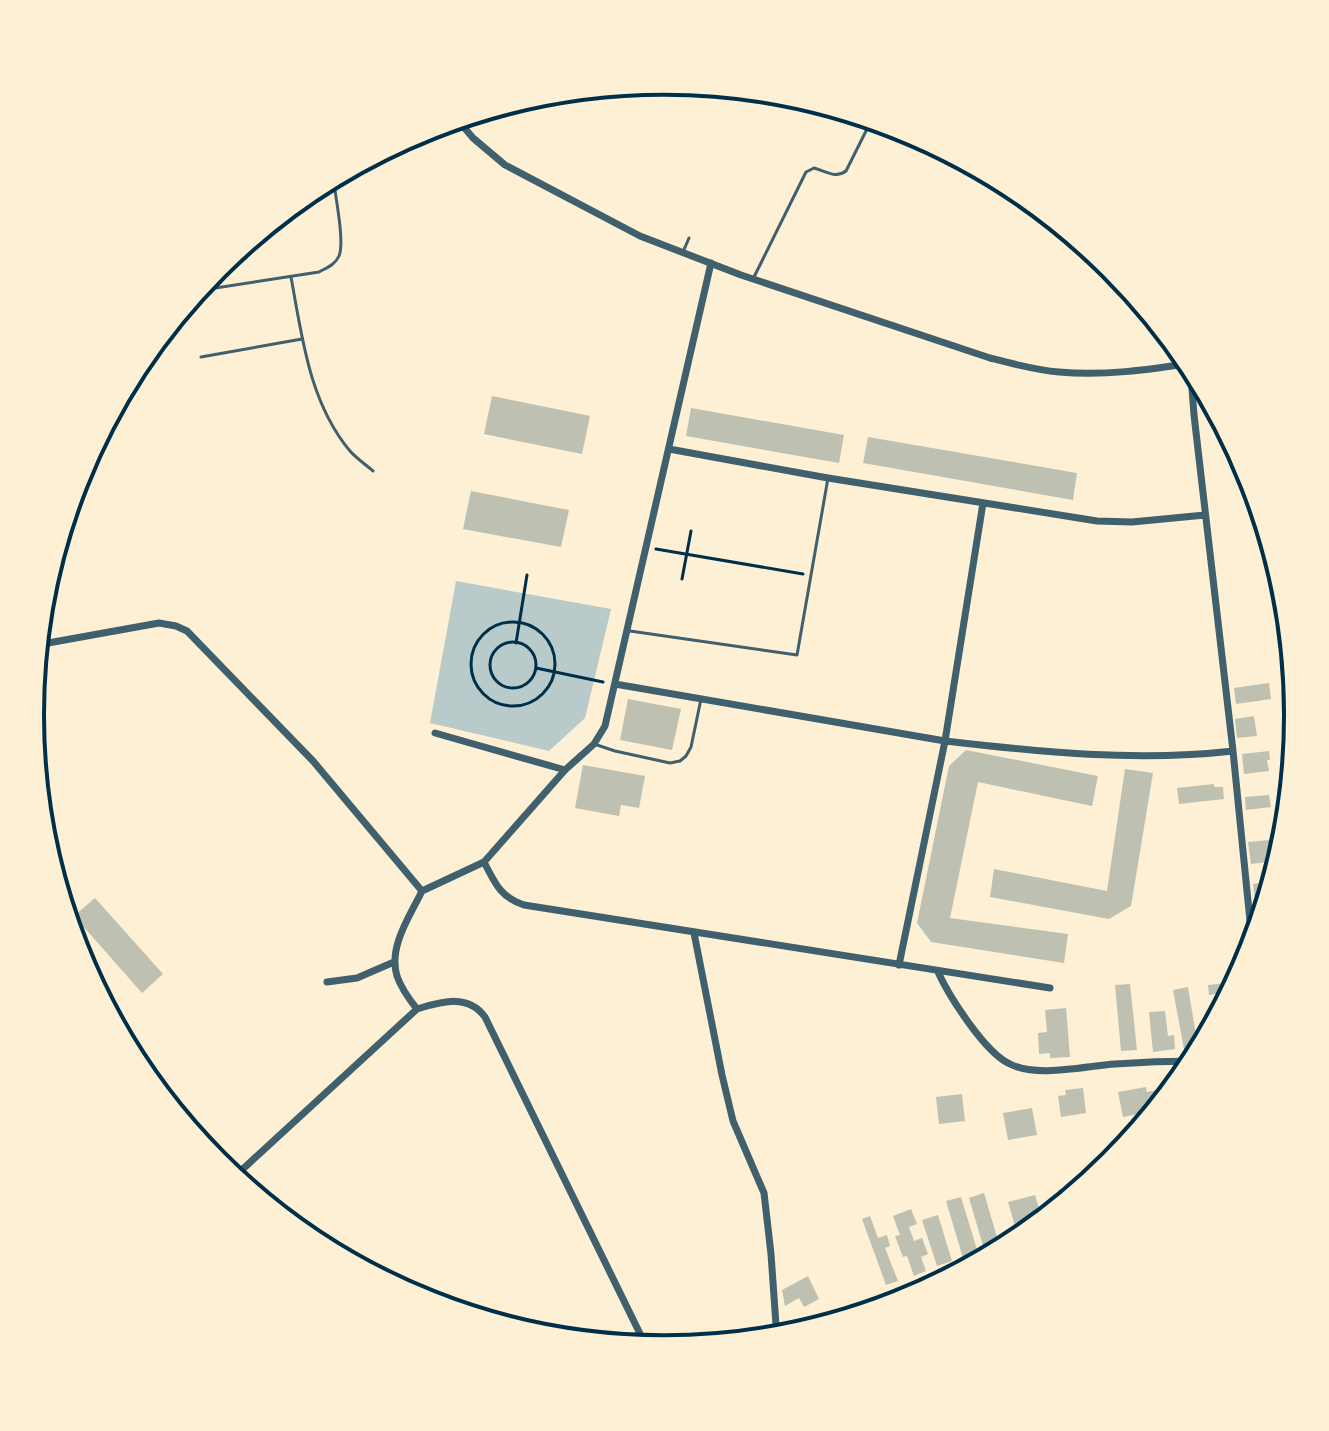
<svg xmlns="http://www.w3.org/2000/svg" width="1329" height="1431" font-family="Rubik,sans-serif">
<rect width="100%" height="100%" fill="#fdf0d5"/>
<path fill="#b9caca" d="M 456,581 L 611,609 L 585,718 L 549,751 L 430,723 Z"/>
<path fill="#bec0b2" d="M 492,396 L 590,416 L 582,454 L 484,434 Z
M 691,408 L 844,435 L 839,463 L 686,436 Z
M 868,437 L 1077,473 L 1073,500 L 863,463 Z
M 471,491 L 569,510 L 561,547 L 463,529 Z
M 1269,683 L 1271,699 L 1236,704 L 1234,688 Z
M 628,699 L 681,709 L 672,750 L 620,740 Z
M 1254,716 L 1257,736 L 1237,738 L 1235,719 Z
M 966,750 L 1098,776 L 1092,806 L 978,782 L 950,918 L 1068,934 L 1064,963 L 931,942 L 917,923 L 949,766 Z
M 1269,751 L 1270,760 L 1267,760 L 1269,771 L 1244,774 L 1242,754 Z
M 583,765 L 645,776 L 639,808 L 621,805 L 619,816 L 575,808 Z
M 1125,769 L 1153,773 L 1131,906 L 1109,919 L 990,897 L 994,869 L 1107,891 Z
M 1214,784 L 1214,787 L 1223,787 L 1224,799 L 1179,804 L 1177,788 Z
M 1269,795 L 1271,807 L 1246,810 L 1245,797 Z
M 1280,839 L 1281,860 L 1251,864 L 1248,842 Z
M 1267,882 L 1268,891 L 1271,891 L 1267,905 L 1256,907 L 1253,884 Z
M 95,898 L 163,974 L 142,993 L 74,916 Z
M 1237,978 L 1237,983 L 1233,991 L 1209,995 L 1208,985 L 1227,983 L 1228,980 Z
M 1130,984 L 1137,1050 L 1121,1051 L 1115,985 Z
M 1188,987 L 1198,1047 L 1184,1049 L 1173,990 Z
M 1066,1008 L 1070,1057 L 1050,1058 L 1050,1053 L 1039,1054 L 1038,1033 L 1047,1032 L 1045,1010 Z
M 1165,1011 L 1168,1036 L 1174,1035 L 1175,1049 L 1153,1052 L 1149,1012 Z
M 1146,1087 L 1147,1092 L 1169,1088 L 1170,1095 L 1157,1110 L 1123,1117 L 1118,1092 Z
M 1083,1088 L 1086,1113 L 1061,1117 L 1058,1096 L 1066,1095 L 1065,1090 Z
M 962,1094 L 965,1121 L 939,1124 L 936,1097 Z
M 1032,1108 L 1037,1135 L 1008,1140 L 1003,1113 Z
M 1078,1183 L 1080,1191 L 1063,1206 L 1058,1190 Z
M 984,1193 L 999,1244 L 984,1249 L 969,1198 Z
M 1035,1195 L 1043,1222 L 1035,1228 L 1017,1233 L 1008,1202 Z
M 961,1197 L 978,1253 L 963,1258 L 946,1201 Z
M 911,1209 L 917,1224 L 909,1227 L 914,1241 L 922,1238 L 928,1254 L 921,1257 L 926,1271 L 914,1276 L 907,1256 L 903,1257 L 895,1236 L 900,1235 L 893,1216 Z
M 938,1215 L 952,1261 L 937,1266 L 922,1220 Z
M 870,1216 L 878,1238 L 887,1235 L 890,1246 L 885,1248 L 898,1281 L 886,1285 L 862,1219 Z
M 808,1276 L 819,1299 L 804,1307 L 799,1298 L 785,1306 L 782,1290 Z
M 715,1336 L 718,1345 L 674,1349 L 673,1348 Z"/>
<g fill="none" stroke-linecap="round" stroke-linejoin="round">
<path stroke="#003049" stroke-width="3" d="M 656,549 L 803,574
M 682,579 L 691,531
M471 664a42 42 0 1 1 84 0a42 42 0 1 1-84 0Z
M490 665a23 23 0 1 1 46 0a23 23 0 1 1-46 0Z
M 516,643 L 527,575
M 536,668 L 603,682"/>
<path stroke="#3f606c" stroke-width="3" d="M 683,252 L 689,238
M 291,277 C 302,336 309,402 350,451 C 356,458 365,464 373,471
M 753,279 L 806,172 L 814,168 C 826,171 835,179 846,171 L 871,121
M 196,291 L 319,272 C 326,268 335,265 339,256 C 345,242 335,194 333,177
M 201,357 L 302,339
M 630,631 L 797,655 L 828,478
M 597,745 L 615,751 L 670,763 L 680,761 L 686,756 L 691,747 L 701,699"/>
<path stroke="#3f606c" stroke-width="7" d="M 457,119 L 473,138 L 505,165 L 640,236 L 741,275 L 990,358 C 1013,364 1035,370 1059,372 C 1104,376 1147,370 1192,363
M 1190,363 L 1194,415 L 1233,751 L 1253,951
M 669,449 L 828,478 L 1097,521 L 1132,522 L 1205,515
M 37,645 L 159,623 L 176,626 L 187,631 L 313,761 L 422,891
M 615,684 L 945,741 C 1040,752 1137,762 1233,751
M 435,733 L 565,770
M 484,862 C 495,883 500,897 524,905 L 1050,988
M 422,891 L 484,862 L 565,770 L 594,744 L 605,726 L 711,263
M 694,933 L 722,1075 L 733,1121 L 764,1193 L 771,1254 L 777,1339
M 899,965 L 945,741 L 983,503
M 938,972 C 949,996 985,1053 1010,1064 C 1037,1078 1085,1066 1115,1064 C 1142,1062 1168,1061 1196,1061
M 327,982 L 357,978 L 394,962
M 417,1009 C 441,1002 468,993 485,1017 L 647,1348
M 233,1178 L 417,1009 C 409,999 401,988 397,976 C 388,947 410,916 422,891"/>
</g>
<path d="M0 0H1329V1431H0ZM44 715a620 620 0 1 1 1240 0a620 620 0 1 1-1240 0Z" fill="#fdf0d5" fill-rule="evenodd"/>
<path fill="none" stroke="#003049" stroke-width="4" d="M44 715a620 620 0 1 1 1240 0a620 620 0 1 1-1240 0Z"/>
</svg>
